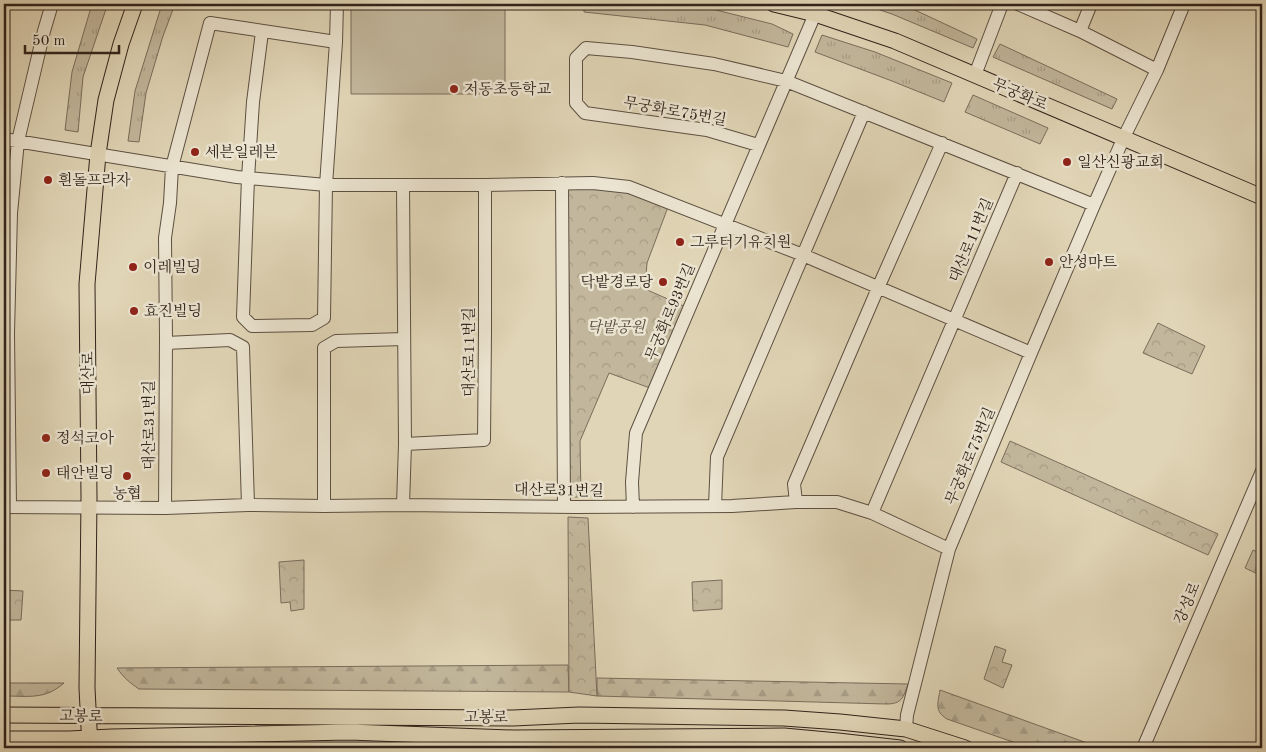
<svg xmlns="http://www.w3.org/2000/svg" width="1266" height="752" font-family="'Old Standard TT','Noto Serif KR',serif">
<defs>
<pattern id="grass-tufts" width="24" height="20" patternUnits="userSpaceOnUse" patternTransform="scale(1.25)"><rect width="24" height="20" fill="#c2b79c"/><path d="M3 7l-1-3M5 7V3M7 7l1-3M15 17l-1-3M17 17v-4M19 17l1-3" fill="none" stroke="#a79d86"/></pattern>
<pattern id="forest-firs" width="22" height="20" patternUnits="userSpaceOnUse" patternTransform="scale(1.25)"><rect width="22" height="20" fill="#c2b79c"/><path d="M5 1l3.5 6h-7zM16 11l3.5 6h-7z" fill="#a79d86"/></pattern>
<pattern id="park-crowns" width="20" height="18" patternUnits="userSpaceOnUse" patternTransform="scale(1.25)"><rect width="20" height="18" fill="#c2b79c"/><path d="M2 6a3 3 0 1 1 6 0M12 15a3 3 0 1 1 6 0" fill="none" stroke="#a79d86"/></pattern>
</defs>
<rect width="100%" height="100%" fill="#e0d5b6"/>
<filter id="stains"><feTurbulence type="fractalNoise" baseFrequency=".004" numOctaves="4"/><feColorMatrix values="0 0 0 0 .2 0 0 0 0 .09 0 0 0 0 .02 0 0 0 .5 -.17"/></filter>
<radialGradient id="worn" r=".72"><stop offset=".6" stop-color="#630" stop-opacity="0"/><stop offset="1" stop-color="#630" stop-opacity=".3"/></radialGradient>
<path fill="url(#grass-tufts)" stroke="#7a6d5c" d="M 92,4 L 101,4 L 107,6 L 83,77 L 78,132 L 65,130 L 72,72 Z
M 162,4 L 175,4 L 163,36 L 146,93 L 139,142 L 128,141 L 135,91 Z
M 584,4 L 692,4 L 772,24 L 793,34 L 788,47 L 705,25 L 584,12 Z
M 862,4 L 902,4 L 977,39 L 973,48 L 892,14 Z
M 822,35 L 875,52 L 952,83 L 944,102 L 892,81 L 815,52 Z
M 1000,44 L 1117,99 L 1112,109 L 993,57 Z
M 973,95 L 1048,128 L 1040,144 L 965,112 Z"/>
<path fill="url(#forest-firs)" stroke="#7a6d5c" d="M 1253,550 L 1262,554 L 1262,576 L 1245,568 Z
M 568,665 L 569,692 L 139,689 C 130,683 123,677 117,668 Z
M 597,678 L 908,684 C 903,698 902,704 886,704 L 597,696 Z
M 4,683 L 64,683 C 45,700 28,696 4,696 Z
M 940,690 L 1101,748 L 1030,748 L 947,719 C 934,711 938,703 940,690 Z"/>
<path fill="url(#park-crowns)" stroke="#7a6d5c" d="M 572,189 L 601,189 L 629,192 L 668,207 L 647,263 L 645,289 L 686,307 L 650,388 L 609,373 L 580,441 L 581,497 L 568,497 L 570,331 L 567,190 Z
M 1158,323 L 1205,346 L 1192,374 L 1143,353 Z
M 1010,441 L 1218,534 L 1208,555 L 1001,462 Z
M 568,517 L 588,518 L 597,696 L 569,692 Z
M 304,560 L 304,609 L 291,611 L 290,602 L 281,603 L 279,562 Z
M 722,580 L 722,609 L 693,611 L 692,582 Z
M 4,590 L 23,591 L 21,620 L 4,620 Z
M 995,646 L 1006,650 L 1002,662 L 1012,665 L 1003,688 L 984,679 Z"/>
<path fill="#c2b79c" stroke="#7a6d5c" d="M 351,5 L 505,6 L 505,94 L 351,94 Z"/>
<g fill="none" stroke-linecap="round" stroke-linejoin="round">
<g stroke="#5d5042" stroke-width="14">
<path id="minor" d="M 1018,4 L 1080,31 L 1157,70
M 1080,31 L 1091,4
M 336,42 L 337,4
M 975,75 L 1002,4
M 4,139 L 237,177 L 326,185 L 485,185 L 593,183 L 629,187 L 803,255 L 1031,353
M 758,145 L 707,130 L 585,113 L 576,103 L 576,58 L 586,48 L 632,52 L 714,64 L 786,81 L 1094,205
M 562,183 L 564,506
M 166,343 L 230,340 L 243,347 L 248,505
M 405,444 L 484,440 L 485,332 L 485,185
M 796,502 L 794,484 L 878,288 L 942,143
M 403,505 L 405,444 L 403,185
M 324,506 L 324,348 L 336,341 L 404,339
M 715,506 L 717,457 L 864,112
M 4,507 L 165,508 L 248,505 L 324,506 L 403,505 L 576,507 L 732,506 L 796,502 L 837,502 L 872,513 L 949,549
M 10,507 L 8,333 L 11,213 L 18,141 L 44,31 L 52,4
M 633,507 L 632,482 L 636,433 L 815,14
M 165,508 L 166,338 L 165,238 L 170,203 L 172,167 L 210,23 L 336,42 L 326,185 L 324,318 L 312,325 L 252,326 L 243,317 L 248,178 L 253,102 L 262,32
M 872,513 L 1017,173
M 906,729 L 907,715 L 949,549 L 1031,353 L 1094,205 L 1124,137 L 1157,70 L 1184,4
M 1143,748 L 1262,471"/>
</g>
<g stroke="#31231b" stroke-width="17">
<path id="major" d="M 774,4 L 815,14 L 895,41 L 1262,197
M 4,715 L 513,718 L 579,715 L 784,718 L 840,722 L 906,729 L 965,748
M 4,739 L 69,739 L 112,737 L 349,732 L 513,738 L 784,736 L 838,741 L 900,748
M 90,748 L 87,688 L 89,498 L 87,284 L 98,154 L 106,100 L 121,44 L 135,4"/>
</g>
<use href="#minor" stroke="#ebe4d0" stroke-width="12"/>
<use href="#major" stroke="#e0d5b6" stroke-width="15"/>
</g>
<g fill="#8f2418" stroke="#ebe4d0" stroke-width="2">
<circle cx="454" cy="89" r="5"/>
<circle cx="195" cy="152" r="5"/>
<circle cx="1067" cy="162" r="5"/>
<circle cx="48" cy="180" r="5"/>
<circle cx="680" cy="242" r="5"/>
<circle cx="1049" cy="262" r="5"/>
<circle cx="133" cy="267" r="5"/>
<circle cx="663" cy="282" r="5"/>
<circle cx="134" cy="311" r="5"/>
<circle cx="46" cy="438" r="5"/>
<circle cx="46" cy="473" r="5"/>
<circle cx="127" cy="476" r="5"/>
</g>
<g text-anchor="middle" stroke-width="5" stroke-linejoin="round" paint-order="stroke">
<g font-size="15" fill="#31231b" stroke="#ebe4d0" text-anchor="start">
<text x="464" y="94">저동초등학교</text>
<text x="205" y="157">세븐일레븐</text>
<text x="1077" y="167">일산신광교회</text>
<text x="58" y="185">흰돌프라자</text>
<text x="690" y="247">그루터기유치원</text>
<text x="1059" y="267">안성마트</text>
<text x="143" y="272">이레빌딩</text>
<text x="653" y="287" text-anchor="end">닥밭경로당</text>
<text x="144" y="316">효진빌딩</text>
<text x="56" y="443">정석코아</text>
<text x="56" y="478">태안빌딩</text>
<text x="127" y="498" text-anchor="middle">농협</text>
</g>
<g font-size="15" fill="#31231b" stroke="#ebe4d0">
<text transform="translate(1020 94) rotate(23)" y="5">무궁화로</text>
<text transform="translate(675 111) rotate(10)" y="5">무궁화로75번길</text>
<text transform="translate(971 240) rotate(-67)" y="5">대산로11번길</text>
<text transform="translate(670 312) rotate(-67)" y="5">무궁화로93번길</text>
<text transform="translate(469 352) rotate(-90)" y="5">대산로11번길</text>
<text transform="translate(88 373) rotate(-90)" y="5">대산로</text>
<text transform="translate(149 425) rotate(-90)" y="5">대산로31번길</text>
<text transform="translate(970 456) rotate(-67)" y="5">무궁화로75번길</text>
<text transform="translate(559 490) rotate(1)" y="5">대산로31번길</text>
<text transform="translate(1187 603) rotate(-67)" y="5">강성로</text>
<text transform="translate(81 716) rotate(1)" y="5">고봉로</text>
<text x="486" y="722">고봉로</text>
</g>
<g font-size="15" font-style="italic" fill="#55483b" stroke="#ebe4d0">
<text x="616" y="332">닥밭공원</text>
</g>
</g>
<rect width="1266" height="752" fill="none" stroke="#e0d5b6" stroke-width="20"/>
<rect x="5" y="5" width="1256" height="742" fill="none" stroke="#31231b" stroke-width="2.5"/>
<rect x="10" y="10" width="1246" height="732" fill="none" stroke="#31231b"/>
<path d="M25 45v8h94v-8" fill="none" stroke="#31231b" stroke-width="2.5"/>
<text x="32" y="45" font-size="15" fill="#31231b" stroke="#ebe4d0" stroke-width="4" paint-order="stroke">50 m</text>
<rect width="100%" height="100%" filter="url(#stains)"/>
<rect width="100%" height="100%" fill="url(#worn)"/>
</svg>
